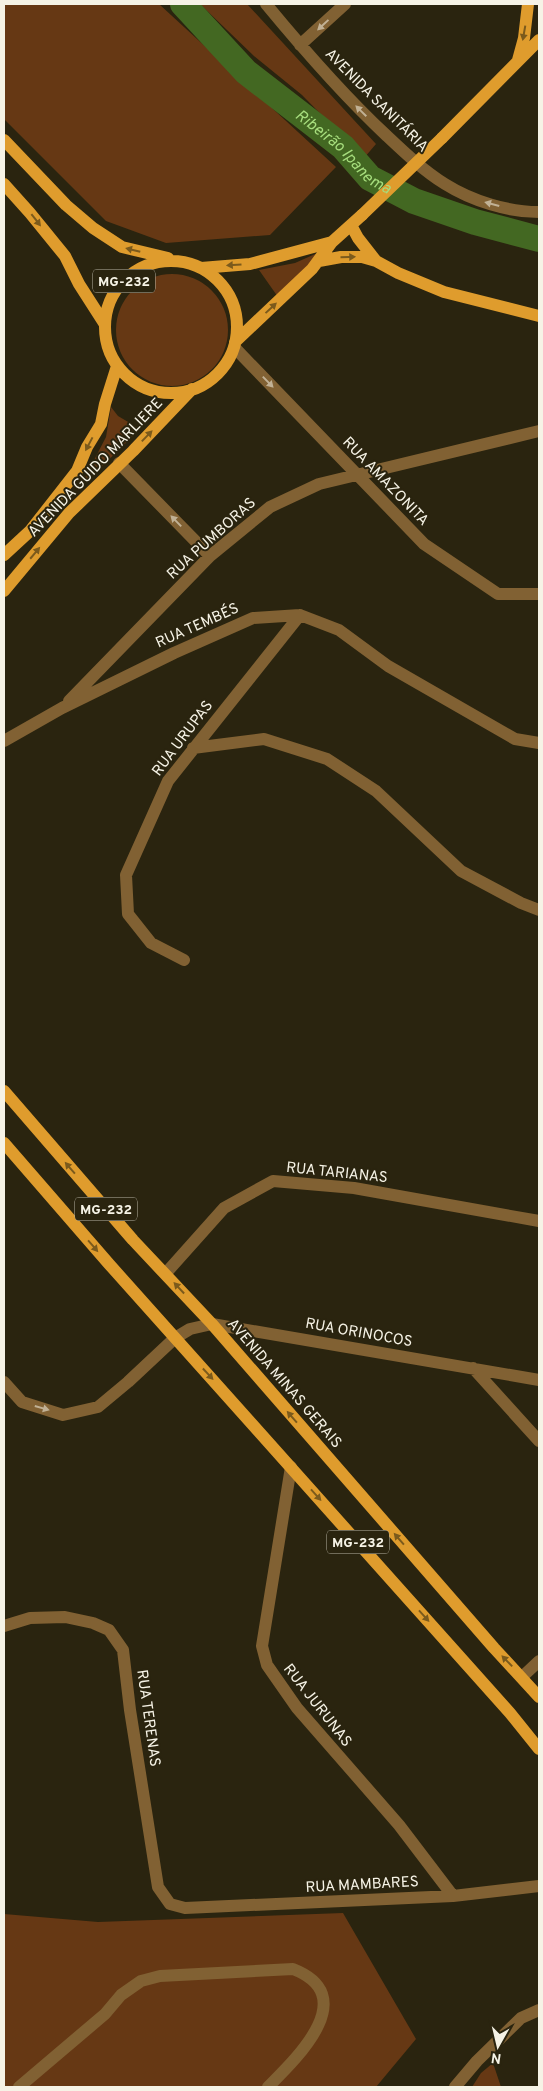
<svg xmlns="http://www.w3.org/2000/svg" width="543" height="2091" font-family="Overpass,sans-serif">
<rect width="100%" height="100%" fill="#2a240f"/>
<path fill="#663814" d="M 4,4 L 159,4 L 336,167 L 270,235 L 166,243 L 106,221 L 4,119 Z
M 200,4 L 247,4 L 376,144 L 364,158 L 302,95 L 254,56 Z
M 322,251 L 278,297 L 259,270 L 295,263 Z
M116 330a56 56 0 1 1 112 0a56 56 0 1 1-112 0Z
M 111,407 L 118,416 L 140,429 L 79,489 L 106,437 Z
M 343,1913 L 416,2039 L 376,2087 L 4,2087 L 4,1914 L 98,1922 Z
M 493,2063 L 501,2087 L 472,2087 L 481,2073 Z"/>
<g fill="none" stroke-linecap="round" stroke-linejoin="round">
<path stroke="#436822" stroke-width="26" id="s1" d="M 183,4 L 246,72 L 343,147 L 370,178 L 414,201 L 475,222 L 539,239"/>
<path stroke="#816133" stroke-width="12" d="M 266,4 C 304,50 343,95 387,136 C 405,153 424,171 445,184 C 472,201 508,212 539,212
M 300,45 L 345,4
M 234,347 L 424,544 L 498,594 L 539,594
M 119,463 L 210,556
M 69,701 L 210,556 L 270,507 L 319,484 L 539,431
M 4,741 L 62,708 L 174,653 L 253,618 L 300,615 L 339,630 L 388,666 L 515,739 L 539,743
M 193,748 L 264,739 L 327,759 L 376,791 L 461,871 L 521,903 L 539,910
M 184,960 L 151,943 L 128,914 L 126,875 L 168,781 L 300,615
M 166,1273 L 224,1208 L 273,1181 L 354,1188 L 539,1221
M 473,1368 L 539,1441
M 4,1382 L 22,1402 L 63,1415 L 98,1407 L 128,1382 L 175,1338 L 190,1329 L 212,1324 L 539,1380
M 291,1467 L 262,1646 L 267,1665 L 297,1708 L 399,1825 L 453,1896
M 4,1626 L 30,1618 L 65,1617 L 93,1623 L 109,1630 L 123,1650 L 130,1710 L 158,1887 L 170,1904 L 185,1908 L 453,1896 L 539,1886
M 522,1677 L 539,1661
M 19,2087 L 105,2014 L 121,1995 L 141,1981 L 160,1976 L 293,1969 C 362,1996 297,2058 268,2087
M 455,2087 L 477,2061 L 521,2018 L 539,2010"/>
<path stroke="#df9c2d" stroke-width="12" d="M 518,60 L 524,38 L 528,4
M 442,138 L 539,40
M 4,140 L 66,205 L 93,228 L 122,247 L 168,258
M 4,184 L 30,213 L 65,256 L 79,284 L 104,323
M 351,225 L 358,238 L 376,261
M 319,261 L 341,257 L 362,257 L 376,261 L 398,273 L 444,292 L 539,316
M105 327a66 66 0 1 1 132 0a66 66 0 1 1-132 0Z
M 201,268 L 250,264 L 332,242
M 235,342 L 312,269 L 332,242 L 362,215
M 4,555 L 30,531 L 77,471 L 87,447 L 101,424 L 105,404 L 117,366
M 4,591 L 69,513 L 133,451 L 192,389
M 4,1091 L 133,1240 L 212,1324 L 494,1648 L 539,1697
M 4,1143 L 109,1264 L 510,1713 L 539,1749"/>
<path stroke="#df9c2d" stroke-width="12" d="M 362,215 L 442,138"/>
</g>
<defs><path id="oneway-solid" d="M-6-.8H1V-3.2L6.5 0L1 3.2V.8H-6Z" transform="scale(1.25)"/></defs>
<g fill="#c1b195">
<use href="#oneway-solid" transform="translate(323 25) rotate(137)"/>
<use href="#oneway-solid" transform="translate(361 111) rotate(-135)"/>
<use href="#oneway-solid" transform="translate(492 204) rotate(-165)"/>
<use href="#oneway-solid" transform="translate(268 382) rotate(46)"/>
<use href="#oneway-solid" transform="translate(176 521) rotate(-134)"/>
<use href="#oneway-solid" transform="translate(42 1408) rotate(16)"/>
</g>
<g fill="#7b5a1c">
<use href="#oneway-solid" transform="translate(524 33) rotate(100)"/>
<use href="#oneway-solid" transform="translate(36 220) rotate(52)"/>
<use href="#oneway-solid" transform="translate(133 250) rotate(-166)"/>
<use href="#oneway-solid" transform="translate(348 257) rotate(-1)"/>
<use href="#oneway-solid" transform="translate(234 265) rotate(176)"/>
<use href="#oneway-solid" transform="translate(271 308) rotate(-43)"/>
<use href="#oneway-solid" transform="translate(147 436) rotate(-46)"/>
<use href="#oneway-solid" transform="translate(89 444) rotate(118)"/>
<use href="#oneway-solid" transform="translate(35 553) rotate(-50)"/>
<use href="#oneway-solid" transform="translate(70 1168) rotate(-131)"/>
<use href="#oneway-solid" transform="translate(93 1246) rotate(49)"/>
<use href="#oneway-solid" transform="translate(179 1288) rotate(-133)"/>
<use href="#oneway-solid" transform="translate(208 1374) rotate(47)"/>
<use href="#oneway-solid" transform="translate(292 1417) rotate(-131)"/>
<use href="#oneway-solid" transform="translate(316 1495) rotate(48)"/>
<use href="#oneway-solid" transform="translate(399 1539) rotate(-131)"/>
<use href="#oneway-solid" transform="translate(424 1616) rotate(48)"/>
<use href="#oneway-solid" transform="translate(507 1661) rotate(-134)"/>
</g>
<g text-anchor="middle" stroke-width="4" stroke-linejoin="round" paint-order="stroke">
<g fill="#2a240f" stroke="#b9b5a6" stroke-width="1">
<rect x="93" y="269.5" width="62" height="23" rx="4"/>
<rect x="75" y="1197.5" width="62" height="23" rx="4"/>
<rect x="327" y="1530.5" width="62" height="23" rx="4"/>
</g>
<g font-size="14" font-weight="bold" fill="#f6f3e6">
<text x="124" y="286">MG-232</text>
<text x="106" y="1214">MG-232</text>
<text x="358" y="1547">MG-232</text>
</g>
<g font-size="15" fill="#f6f3e6" stroke="#2a240f">
<text transform="translate(377 100) rotate(45)" y="5">AVENIDA SANITÁRIA</text>
<text transform="translate(95 467) rotate(-46)" y="5">AVENIDA GUIDO MARLIERE</text>
<text transform="translate(386 481) rotate(46)" y="5">RUA AMAZONITA</text>
<text transform="translate(211 538) rotate(-42)" y="5">RUA PUMBORAS</text>
<text transform="translate(197 625) rotate(-24)" y="5">RUA TEMBÉS</text>
<text transform="translate(182 738) rotate(-53)" y="5">RUA URUPAS</text>
<text transform="translate(337 1172) rotate(6)" y="5">RUA TARIANAS</text>
<text transform="translate(359 1332) rotate(10)" y="5">RUA ORINOCOS</text>
<text transform="translate(285 1383) rotate(49)" y="5">AVENIDA MINAS GERAIS</text>
<text transform="translate(318 1705) rotate(52)" y="5">RUA JURUNAS</text>
<text transform="translate(149 1718) rotate(82)" y="5">RUA TERENAS</text>
<text transform="translate(362 1884) rotate(-3)" y="5">RUA MAMBARES</text>
</g>
<g font-size="16" font-style="italic" fill="#a6dd7d" stroke="#2a240f">
<text dy="6" stroke="none"><textPath href="#s1" startOffset="219">Ribeirão Ipanema</textPath></text>
</g>
</g>
<rect width="543" height="2091" fill="none" stroke="#f6f3e6" stroke-width="10"/>
<g transform="translate(498 2046) rotate(188)" stroke="#2a240f" stroke-width="4" paint-order="stroke">
<path d="M0-4L9 19L0 12L-9 19Z" fill="#f6f3e6"/>
<text y="-8" font-size="14" font-weight="bold" text-anchor="middle" fill="#f6f3e6">N</text>
</g>
</svg>
